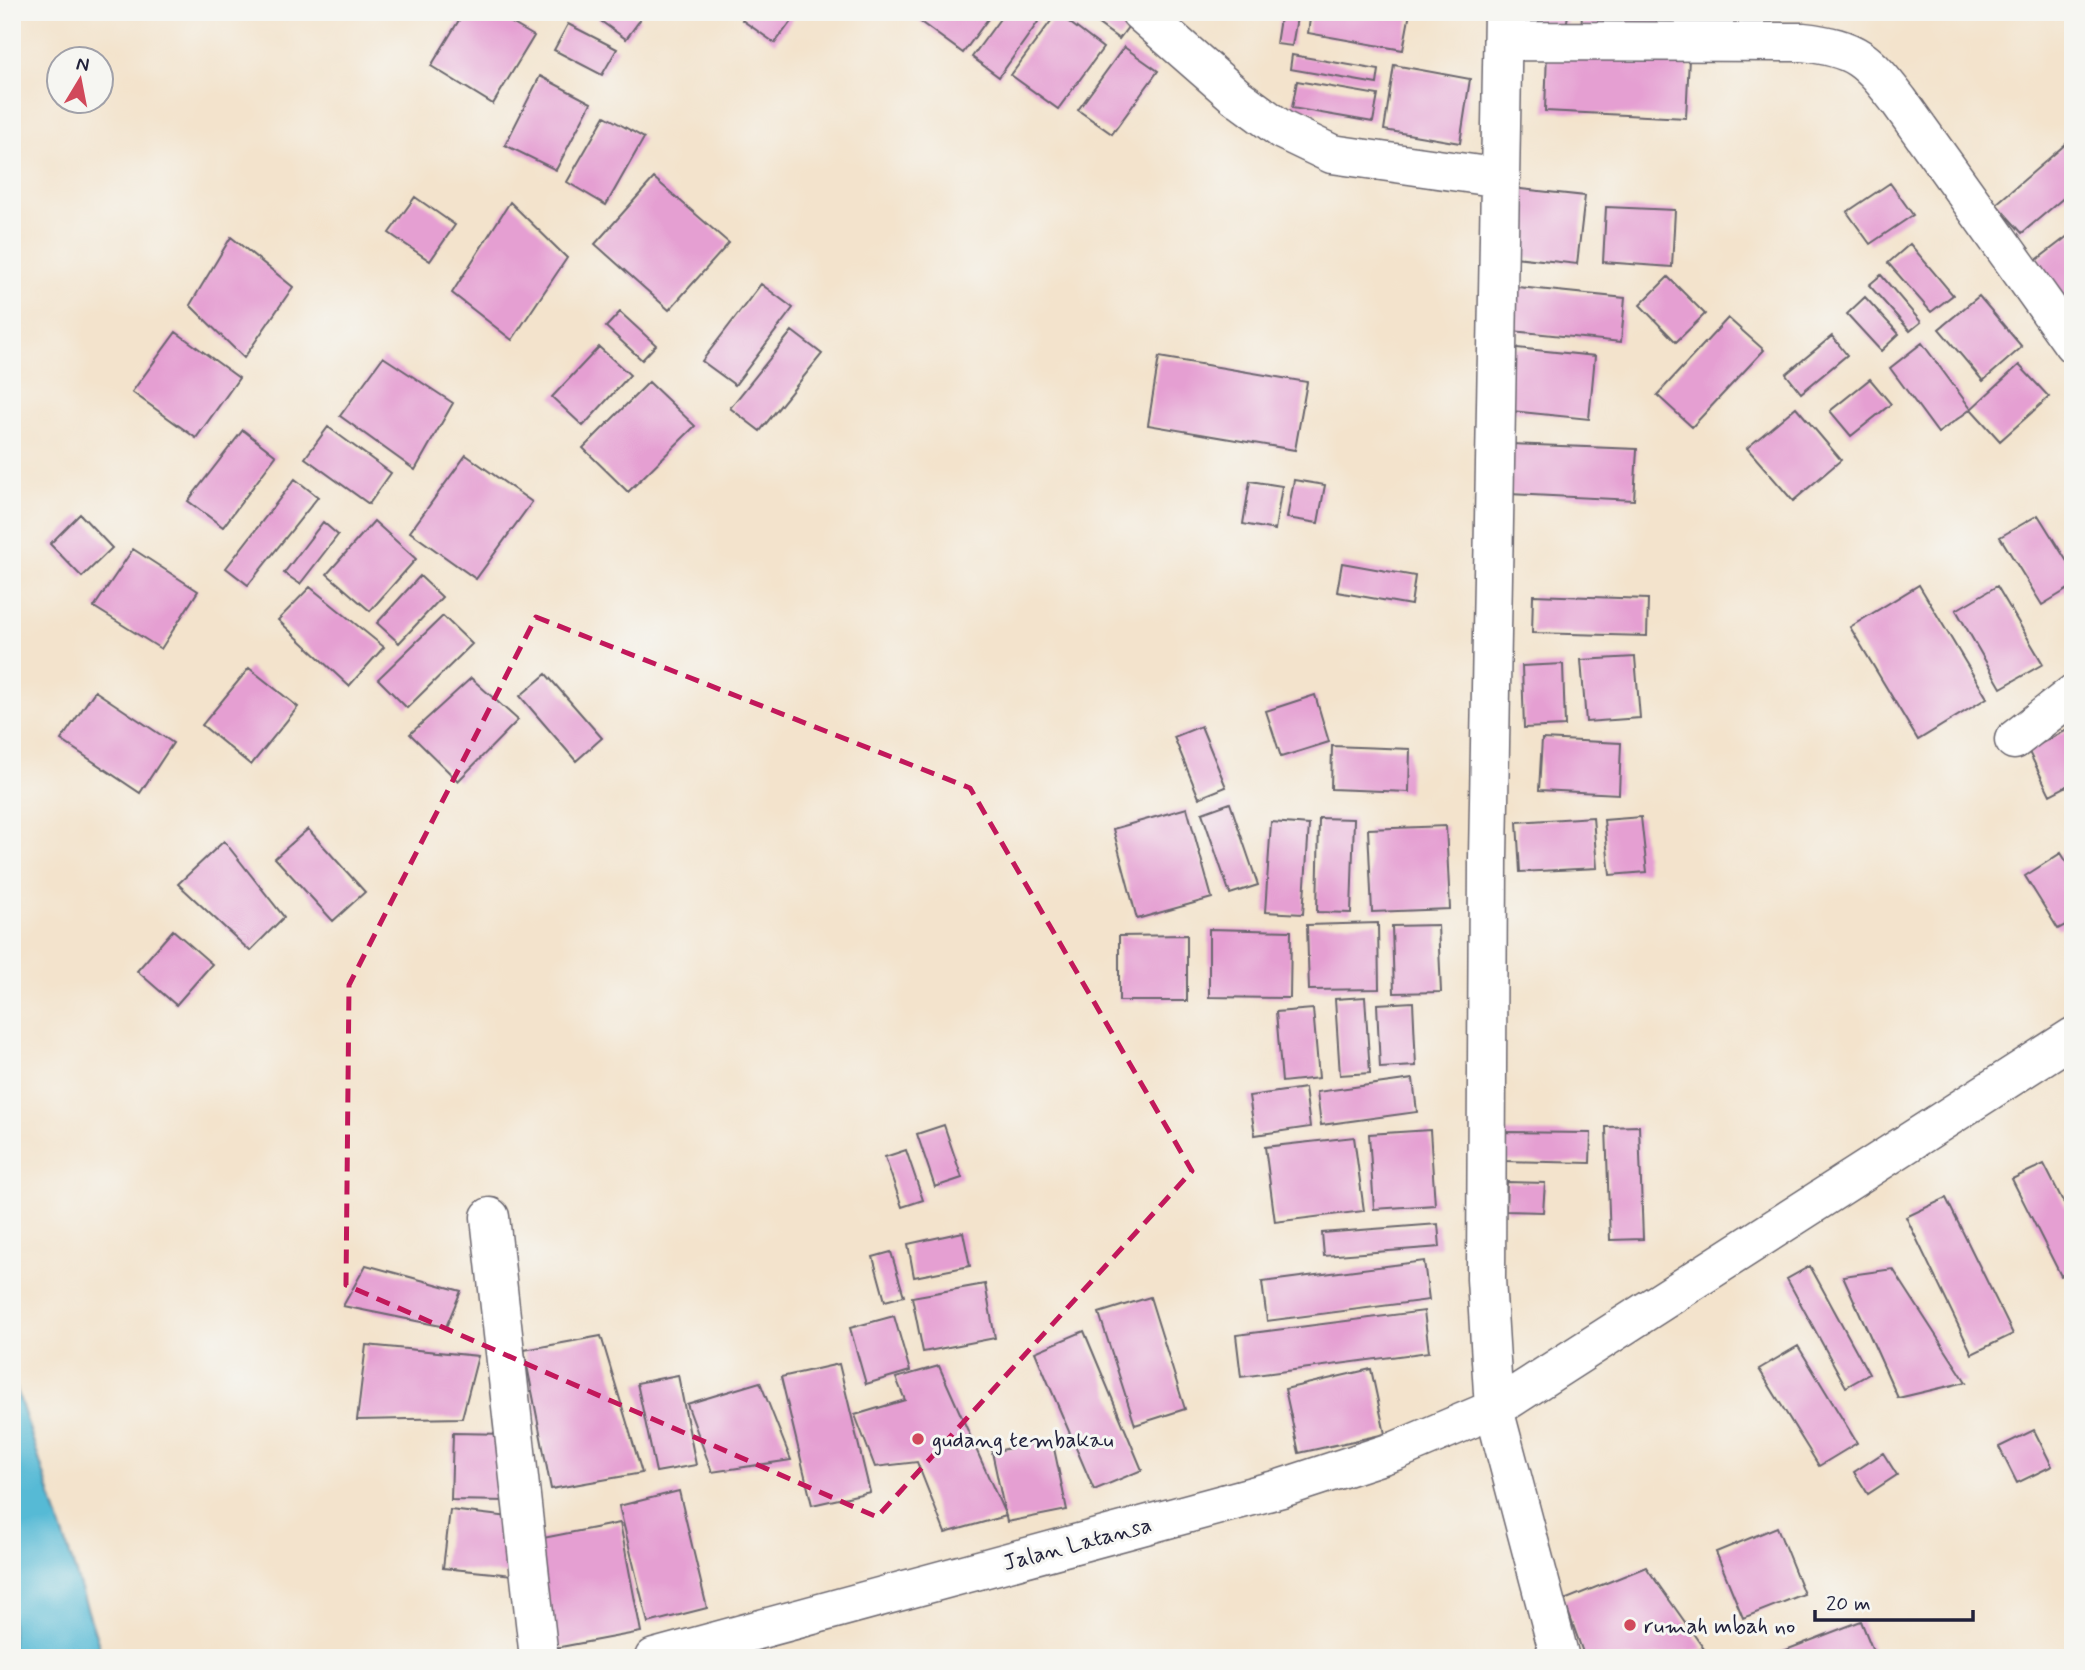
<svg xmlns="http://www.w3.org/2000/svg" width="2085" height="1670" font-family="Mynerve,sans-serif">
<rect width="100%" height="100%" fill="#f6f6f2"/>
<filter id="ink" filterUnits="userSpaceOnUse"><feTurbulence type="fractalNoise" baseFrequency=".0143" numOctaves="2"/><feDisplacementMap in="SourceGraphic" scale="14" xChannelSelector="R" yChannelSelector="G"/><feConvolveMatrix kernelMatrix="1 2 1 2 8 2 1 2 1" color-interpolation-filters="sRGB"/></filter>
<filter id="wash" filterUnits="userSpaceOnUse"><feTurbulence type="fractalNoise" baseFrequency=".00686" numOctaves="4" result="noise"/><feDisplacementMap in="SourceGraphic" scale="28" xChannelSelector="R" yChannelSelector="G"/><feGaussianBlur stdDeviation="1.57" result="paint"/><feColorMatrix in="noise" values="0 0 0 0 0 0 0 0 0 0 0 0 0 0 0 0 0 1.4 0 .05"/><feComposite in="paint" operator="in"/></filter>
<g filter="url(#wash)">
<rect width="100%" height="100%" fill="#f3e3cc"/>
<path fill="#56bad5" stroke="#3c6e88" stroke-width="2" d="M 12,1375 L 103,1658 L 12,1658 Z"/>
<g id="blocks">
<path fill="#e59fd2" d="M 464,12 L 493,12 L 534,36 L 493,104 L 431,66 Z
M 603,12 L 630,12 L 640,20 L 626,39 L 598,19 Z
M 748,12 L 798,12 L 775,43 L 742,20 Z
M 913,12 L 993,12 L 963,53 L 911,15 Z
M 1005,12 L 1025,12 L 1038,22 L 999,77 L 972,57 Z
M 1082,12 L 1115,12 L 1131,23 L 1119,39 Z
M 1281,12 L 1298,12 L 1292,46 L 1276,44 Z
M 1311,12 L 1410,13 L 1403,50 L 1308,33 Z
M 1523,12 L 1569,12 L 1565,29 L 1522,19 Z
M 1582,12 L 1710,12 L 1710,39 L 1581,35 Z
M 1057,13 L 1103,48 L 1058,109 L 1011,75 Z
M 568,24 L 617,49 L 602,75 L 554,50 Z
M 1124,47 L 1158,71 L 1112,134 L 1078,110 Z
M 1547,52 L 1689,58 L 1686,118 L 1545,111 Z
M 1292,55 L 1379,70 L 1377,84 L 1290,69 Z
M 1394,65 L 1470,79 L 1460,143 L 1384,130 Z
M 540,76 L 591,103 L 556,170 L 505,145 Z
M 1297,81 L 1378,95 L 1373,122 L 1292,108 Z
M 605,116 L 644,138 L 606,205 L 567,182 Z
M 2067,143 L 2073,150 L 2073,190 L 2022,233 L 1996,204 Z
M 654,178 L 729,243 L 669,310 L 595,244 Z
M 1890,183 L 1913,215 L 1870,244 L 1847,212 Z
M 1512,188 L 1585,196 L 1577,264 L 1506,256 Z
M 415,197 L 455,225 L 430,261 L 389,233 Z
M 510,202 L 567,258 L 512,340 L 452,293 Z
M 1606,207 L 1675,210 L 1672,267 L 1603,262 Z
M 2073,232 L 2073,304 L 2069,307 L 2034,262 Z
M 231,237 L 293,287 L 244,358 L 190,305 Z
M 1910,244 L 1953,295 L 1931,312 L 1888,263 Z
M 1881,275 L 1921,322 L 1910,331 L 1869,285 Z
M 1668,277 L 1705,314 L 1676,342 L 1640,305 Z
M 761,284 L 793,308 L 735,385 L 702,361 Z
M 1508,286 L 1625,298 L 1621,342 L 1503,330 Z
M 1979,296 L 2022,347 L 1983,381 L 1939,329 Z
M 1865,297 L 1899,334 L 1881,351 L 1847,314 Z
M 620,312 L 656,345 L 642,360 L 606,327 Z
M 1728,318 L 1764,350 L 1692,427 L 1657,395 Z
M 792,331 L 822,354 L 760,431 L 730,408 Z
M 176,332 L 239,378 L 196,438 L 132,392 Z
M 1832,336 L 1847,355 L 1801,393 L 1786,374 Z
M 1922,343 L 1971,409 L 1938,433 L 1890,368 Z
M 599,347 L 630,375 L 583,426 L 552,397 Z
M 1507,347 L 1595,356 L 1589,419 L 1501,410 Z
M 383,357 L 453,403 L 415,470 L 340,416 Z
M 1159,357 L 1307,382 L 1295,450 L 1148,425 Z
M 2019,365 L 2049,397 L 2000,441 L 1971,409 Z
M 1870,379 L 1891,404 L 1851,436 L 1830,411 Z
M 649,382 L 695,426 L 628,492 L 583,448 Z
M 1796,407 L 1841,460 L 1793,501 L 1747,448 Z
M 328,427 L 391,473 L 369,504 L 305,458 Z
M 243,430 L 276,456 L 223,527 L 188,501 Z
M 1511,444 L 1637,449 L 1634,500 L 1510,494 Z
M 466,455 L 532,502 L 476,579 L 410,532 Z
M 295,479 L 318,497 L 248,585 L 226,568 Z
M 1294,480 L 1325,485 L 1318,523 L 1287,518 Z
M 1250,481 L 1282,486 L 1275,530 L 1243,524 Z
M 80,514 L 112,548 L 82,577 L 50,544 Z
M 2038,515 L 2073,571 L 2073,586 L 2042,605 L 2000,537 Z
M 374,521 L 416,559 L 370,611 L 327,574 Z
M 323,522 L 338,535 L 300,584 L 284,573 Z
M 133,549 L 198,591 L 161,649 L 94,607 Z
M 1342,563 L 1415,576 L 1411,605 L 1337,592 Z
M 420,576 L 442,597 L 399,643 L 377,623 Z
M 1919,585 L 1987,698 L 1918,740 L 1850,627 Z
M 1997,586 L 2043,664 L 2001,688 L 1956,610 Z
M 310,587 L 384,647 L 349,686 L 278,620 Z
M 1533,595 L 1648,599 L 1647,636 L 1532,633 Z
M 443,616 L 472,644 L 407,708 L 378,679 Z
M 1635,657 L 1640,718 L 1586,722 L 1581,660 Z
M 1563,664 L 1565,726 L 1524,728 L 1522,666 Z
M 249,668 L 298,707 L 251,765 L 202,725 Z
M 546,674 L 602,738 L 576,761 L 520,696 Z
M 471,678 L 518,720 L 458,781 L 410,734 Z
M 95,691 L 173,743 L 140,793 L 61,740 Z
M 1315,695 L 1329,742 L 1281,757 L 1266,711 Z
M 1201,726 L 1226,787 L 1199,798 L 1174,737 Z
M 2073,727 L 2073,783 L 2050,795 L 2028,750 Z
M 1542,739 L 1621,743 L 1619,794 L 1539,790 Z
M 1332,746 L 1410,749 L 1409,792 L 1331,789 Z
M 1230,803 L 1258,885 L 1230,894 L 1202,813 Z
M 1187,808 L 1212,898 L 1137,919 L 1113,829 Z
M 1593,817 L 1597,868 L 1520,872 L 1517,822 Z
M 1641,817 L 1647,872 L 1610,875 L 1604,820 Z
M 1319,818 L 1354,819 L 1351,913 L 1317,912 Z
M 1271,822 L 1309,825 L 1303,914 L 1265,912 Z
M 1446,826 L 1450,909 L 1372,912 L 1368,829 Z
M 308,829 L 365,892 L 333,921 L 275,858 Z
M 224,841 L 284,917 L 250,951 L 178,884 Z
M 2061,853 L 2073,872 L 2073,921 L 2058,929 L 2025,876 Z
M 1378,923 L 1379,989 L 1309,990 L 1307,925 Z
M 1438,925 L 1441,992 L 1394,993 L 1392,926 Z
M 1209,929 L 1291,931 L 1290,998 L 1209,997 Z
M 173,930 L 212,964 L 176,1005 L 137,971 Z
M 1187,935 L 1187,1001 L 1119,1001 L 1119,936 Z
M 1365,997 L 1370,1073 L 1340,1075 L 1335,999 Z
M 1413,1002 L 1416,1066 L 1380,1068 L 1377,1004 Z
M 1313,1009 L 1319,1078 L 1282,1082 L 1276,1012 Z
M 1413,1079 L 1417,1112 L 1321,1125 L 1317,1092 Z
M 1305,1088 L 1310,1127 L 1255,1135 L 1249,1096 Z
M 944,1125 L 962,1178 L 935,1187 L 917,1134 Z
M 1639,1126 L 1643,1239 L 1610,1240 L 1606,1127 Z
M 1430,1130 L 1435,1205 L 1374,1209 L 1369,1134 Z
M 1505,1132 L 1591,1133 L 1590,1163 L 1505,1161 Z
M 1354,1137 L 1364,1211 L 1275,1222 L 1265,1147 Z
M 906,1150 L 923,1200 L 902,1207 L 885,1157 Z
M 2044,1164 L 2073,1221 L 2073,1270 L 2061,1276 L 2012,1179 Z
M 1507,1182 L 1545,1183 L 1543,1212 L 1506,1211 Z
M 1946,1198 L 2013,1334 L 1972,1354 L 1906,1217 Z
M 1438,1224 L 1440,1247 L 1324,1256 L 1322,1233 Z
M 963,1232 L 970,1266 L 914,1277 L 908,1244 Z
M 891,1252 L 904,1296 L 885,1301 L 873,1257 Z
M 1424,1261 L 1429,1300 L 1267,1321 L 1262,1282 Z
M 366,1265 L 461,1291 L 446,1327 L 343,1306 Z
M 1810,1266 L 1869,1374 L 1846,1387 L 1787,1279 Z
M 1893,1269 L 1966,1382 L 1898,1398 L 1843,1276 Z
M 985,1284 L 995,1338 L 923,1352 L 912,1297 Z
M 1150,1297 L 1185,1409 L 1135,1425 L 1099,1313 Z
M 1424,1311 L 1429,1352 L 1241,1377 L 1236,1335 Z
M 894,1316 L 910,1371 L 866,1384 L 850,1328 Z
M 1084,1331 L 1142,1470 L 1094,1490 L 1035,1352 Z
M 601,1336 L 642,1473 L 551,1489 L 524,1350 Z
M 366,1345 L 478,1356 L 462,1418 L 357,1420 Z
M 1798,1346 L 1857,1443 L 1819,1466 L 1759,1369 Z
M 839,1364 L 870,1492 L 812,1505 L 781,1377 Z
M 939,1366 L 1006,1516 L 945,1533 L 917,1462 L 875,1467 L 855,1415 L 905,1400 L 896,1378 Z
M 1371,1369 L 1385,1434 L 1299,1453 L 1285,1389 Z
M 678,1375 L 696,1465 L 656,1472 L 637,1383 Z
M 760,1382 L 791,1460 L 712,1472 L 687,1404 Z
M 2034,1430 L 2052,1466 L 2017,1483 L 1999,1447 Z
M 453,1433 L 508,1434 L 507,1501 L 451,1500 Z
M 1052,1439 L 1067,1510 L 1007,1522 L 992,1452 Z
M 1883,1453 L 1897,1475 L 1868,1494 L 1854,1472 Z
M 679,1491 L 707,1608 L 648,1623 L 619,1506 Z
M 450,1510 L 519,1518 L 513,1575 L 443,1568 Z
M 620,1523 L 641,1632 L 555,1648 L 533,1540 Z
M 1777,1527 L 1804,1594 L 1743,1618 L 1716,1552 Z
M 1646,1567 L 1704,1649 L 1642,1658 L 1585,1658 L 1564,1600 Z
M 1861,1621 L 1876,1658 L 1765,1658 Z"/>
</g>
</g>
<g filter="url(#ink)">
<use href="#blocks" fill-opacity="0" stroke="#6b666e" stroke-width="2"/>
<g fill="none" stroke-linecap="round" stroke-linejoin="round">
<g stroke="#6b666e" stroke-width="41">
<path id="street" d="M 1140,12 L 1237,97 L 1282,130 L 1332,154 L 1501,178
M 1503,12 L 1488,858 L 1486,1279 L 1494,1409 L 1560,1658
M 1503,41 L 1803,42 C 1857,48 1867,60 1899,101 L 2073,344
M 2014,740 L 2073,694
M 490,1217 L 539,1658
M 654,1658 L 1282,1488 L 1395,1451 L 1494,1409 L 2073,1037"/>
</g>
<use href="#street" stroke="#fff" stroke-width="38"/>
</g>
</g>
<path fill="none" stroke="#c2185b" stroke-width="5" stroke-dasharray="14 9" stroke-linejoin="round" d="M 536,617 L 970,788 L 1192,1171 L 877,1517 L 346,1285 L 349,985 Z"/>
<g fill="#d1495b" stroke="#f6f6f2" stroke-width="2.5">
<circle cx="918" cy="1439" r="7"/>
<circle cx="1630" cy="1625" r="7"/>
</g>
<g text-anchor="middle" stroke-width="6" stroke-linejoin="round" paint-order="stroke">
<g font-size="23" fill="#22223b" stroke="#f6f6f2" text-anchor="start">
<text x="932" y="1447">gudang tembakau</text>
<text x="1644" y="1633">rumah mbah no</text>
</g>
<g font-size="23" fill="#22223b" stroke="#f6f6f2">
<text transform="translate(1077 1543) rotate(-15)" y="8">Jalan Latansa</text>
</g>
</g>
<rect width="2085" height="1670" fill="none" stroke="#f6f6f2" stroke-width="42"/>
<g transform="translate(80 80) rotate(10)"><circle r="33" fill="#f6f6f2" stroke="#a1a1a9" stroke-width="2"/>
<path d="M0-5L12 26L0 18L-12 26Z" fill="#d1495b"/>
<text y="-10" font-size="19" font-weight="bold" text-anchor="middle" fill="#22223b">N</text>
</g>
<path d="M1815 1610v10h158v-10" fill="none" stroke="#22223b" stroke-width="3.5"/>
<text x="1826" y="1610" font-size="21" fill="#22223b" stroke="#f6f6f2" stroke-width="5" paint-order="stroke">20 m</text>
</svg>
